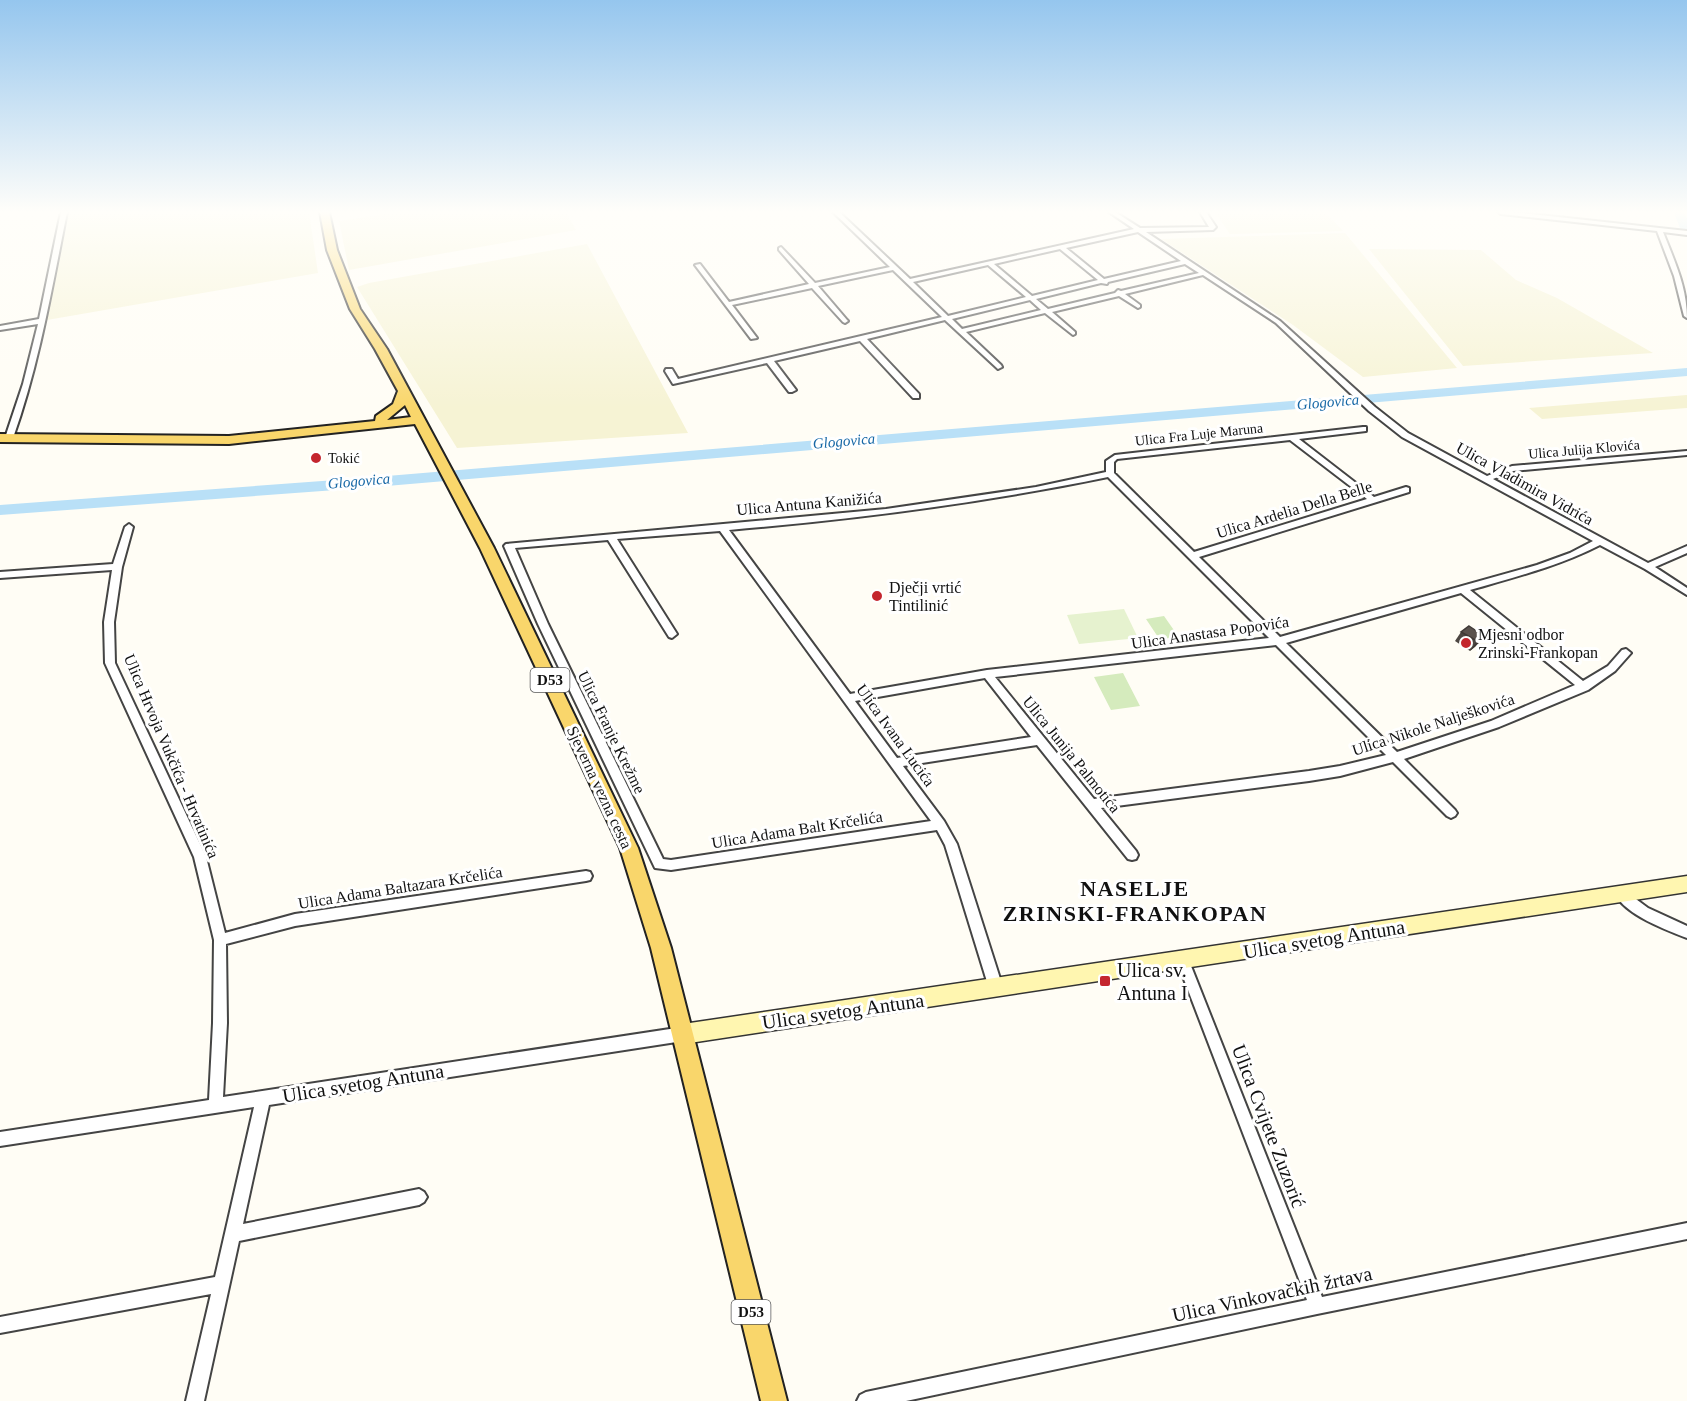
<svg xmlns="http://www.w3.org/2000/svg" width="1687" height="1401" font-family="Georgia,serif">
<rect width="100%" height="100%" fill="#fffdf5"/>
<path fill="#f6f3d4" d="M 69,212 L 309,212 L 318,273 L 47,320 Z
M 398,212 L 566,212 L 576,230 L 349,270 L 339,221 Z
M 1215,212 L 1325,212 L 1343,231 L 1230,234 Z
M 1345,233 L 1457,368 L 1363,377 L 1293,325 L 1161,239 Z
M 587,244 L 688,433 L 457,448 L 357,287 L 369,283 Z
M 1369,249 L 1481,250 L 1516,280 L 1557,298 L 1653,353 L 1463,366 Z
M 1687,395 L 1687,408 L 1542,419 L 1529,408 Z"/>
<path fill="#d5ebbd" d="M 1164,616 L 1178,636 L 1160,640 L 1146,619 Z
M 1123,673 L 1140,706 L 1111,710 L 1094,677 Z"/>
<path fill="#e6f2cf" d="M 1124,609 L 1138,638 L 1079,644 L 1067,615 Z"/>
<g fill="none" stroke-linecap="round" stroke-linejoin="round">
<path fill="#b9e0f7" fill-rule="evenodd" d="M 1674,212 L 1684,212 L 1687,218 L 1687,234 L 1681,231 Z
M 1687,368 L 1687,376 L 363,488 L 0,515 L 0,505 L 363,478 Z"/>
<g stroke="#444" stroke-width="4">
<path id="minor" d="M 61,212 L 67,212 C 52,288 39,365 13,438 L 9,440 L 5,438 L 23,384 L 38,324 L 0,330 L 0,326 L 39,319 Z
M 833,212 L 839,212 L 910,279 L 1134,229 L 1109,212 L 1115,212 L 1140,228 L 1209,227 L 1200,212 L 1206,212 L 1216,227 L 1213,230 L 1146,232 L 1280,321 L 1375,407 L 1408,433 L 1487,476 L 1512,466 L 1687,451 L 1687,455 L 1513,471 L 1493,479 L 1648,563 L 1687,546 L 1687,553 L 1655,567 L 1687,588 L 1687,595 L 1645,569 L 1600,545 C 1559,566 1515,577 1470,590 L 1583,681 L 1608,666 L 1622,650 L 1626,649 L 1631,653 L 1615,671 L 1588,690 L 1499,727 L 1404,759 L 1455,810 L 1457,813 L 1455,816 L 1451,818 L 1447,816 L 1393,762 L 1340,776 L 1309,781 L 1101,808 L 1136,851 L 1138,855 L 1136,859 L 1132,860 L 1128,859 L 1037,745 L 903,766 L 944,821 L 957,844 L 1003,988 L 1001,993 L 996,994 L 991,993 L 989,988 L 945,845 L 937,830 L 671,870 L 655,868 L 538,624 L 504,546 L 506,544 L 886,509 L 1036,487 L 1106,472 L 1106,461 L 1115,455 L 1363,427 L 1366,427 L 1366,431 L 1299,439 L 1374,497 L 1406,487 L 1409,488 L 1409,492 L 1199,557 L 1280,637 L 1537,565 L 1570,553 L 1593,541 L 1402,437 L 1369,411 L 1276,323 L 1203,275 L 1125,294 L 1140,305 L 1140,307 L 1138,308 L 1119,296 L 1052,312 L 1075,332 L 1075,334 L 1073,335 L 1045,313 L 966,332 L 1001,365 L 1002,367 L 998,369 L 945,320 L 867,339 L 919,394 L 919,398 L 913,398 L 860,341 L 774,361 L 796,390 L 792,392 L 789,392 L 767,363 L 673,384 L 665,371 L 666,369 L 672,369 L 678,379 L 942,317 L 893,270 L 818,286 L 847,320 L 848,321 L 845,323 L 843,322 L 812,288 L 732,305 L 757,338 L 751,339 L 695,265 L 700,264 L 729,302 L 809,284 L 779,250 L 779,248 L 781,247 L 815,283 L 890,267 ZM 1138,232 L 1181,261 L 1104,279 L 1066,248 ZM 1060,249 L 1098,280 L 1032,296 L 994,264 ZM 1185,264 L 1199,273 L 1121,291 L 1118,290 L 1115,293 L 1048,309 L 1036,299 L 1101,283 L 1107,284 L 1108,282 ZM 988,265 L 1026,297 L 948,316 L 913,282 ZM 1030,300 L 1041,310 L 962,329 L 952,319 ZM 1290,440 L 1367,499 L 1194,552 L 1114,473 L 1114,462 L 1117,459 ZM 1108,477 L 1269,638 L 987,670 L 850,694 L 729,530 C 857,519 983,503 1108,477 ZM 720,531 L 931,821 L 671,860 L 663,859 L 548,624 L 515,548 L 608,540 L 669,637 L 672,638 L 677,634 L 617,539 ZM 1461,593 L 1575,685 L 1491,721 L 1397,752 L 1286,643 ZM 1276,645 L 1386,755 L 1340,766 L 1309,771 L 1094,799 L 995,677 ZM 985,678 L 1031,737 L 897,758 L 855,701 Z
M 1498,212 L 1513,212 L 1687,231 L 1687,235 L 1663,232 C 1674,260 1687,287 1687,318 L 1684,316 L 1674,276 L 1657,231 L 1501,214 Z
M 129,524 L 133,527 L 122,567 L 114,622 L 115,663 L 206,857 L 225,933 L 295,914 L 586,871 L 590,872 L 592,876 L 590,880 L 586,881 L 295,926 L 226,944 L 227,1023 L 223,1097 L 683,1027 L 688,1029 L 690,1034 L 688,1039 L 683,1041 L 269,1105 L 243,1224 L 419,1189 L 424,1192 L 427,1197 L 424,1202 L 419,1205 L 239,1241 L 204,1401 L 186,1401 L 211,1294 L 0,1333 L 0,1317 L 215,1277 L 254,1107 L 0,1146 L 0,1132 L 209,1100 L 213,1023 L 214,940 L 194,857 L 105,663 L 104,622 L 112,570 L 0,578 L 0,572 L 113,564 L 125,527 Z
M 1621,888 L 1648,908 L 1687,926 L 1687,938 C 1666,930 1626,915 1615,894 L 1617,890 Z
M 1183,955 L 1188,957 L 1189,961 L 1322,1297 L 1687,1223 L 1687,1239 L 1317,1314 L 906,1401 L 857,1401 L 860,1395 L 866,1392 L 1307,1300 L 1177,961 L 1178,957 Z"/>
</g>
<g stroke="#333" stroke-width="3">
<path id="secondary" d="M 1687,876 L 1687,892 L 683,1044 L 676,1041 L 673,1034 L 676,1027 L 683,1024 Z"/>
</g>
<g stroke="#222" stroke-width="4">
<path id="primary" d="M 320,212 L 329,212 L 337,250 L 360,309 L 387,349 L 494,548 L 638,848 L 671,948 L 787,1401 L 761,1401 L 651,948 L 620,848 L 480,548 L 415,424 L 229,444 L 0,442 L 0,434 L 229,436 L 375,421 L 376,416 L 393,404 L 398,391 L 375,349 L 350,309 L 327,250 ZM 405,405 L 411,417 L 387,420 Z"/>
</g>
<use href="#minor" fill="#fff" fill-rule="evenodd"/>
<use href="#secondary" fill="#fff6b0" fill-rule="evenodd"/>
<use href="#primary" fill="#f9d66b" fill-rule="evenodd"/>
</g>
<path fill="#4d4742" d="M 1461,632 L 1484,636 L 1477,645 L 1470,651 L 1455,641 Z"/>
<path fill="#3f3936" d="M 1484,636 L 1477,645 L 1470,651 L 1477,641 Z"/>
<path fill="#5a524d" stroke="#3f3936" stroke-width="1.5" d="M 1469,626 L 1484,636 L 1477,641 L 1461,632 Z"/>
<linearGradient id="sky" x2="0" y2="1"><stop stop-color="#95c6ee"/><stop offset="0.52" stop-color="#fffefa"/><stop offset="1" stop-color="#fffefa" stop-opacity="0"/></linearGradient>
<rect width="1687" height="408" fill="url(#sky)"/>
<g fill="#c4262e" stroke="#fff" stroke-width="2">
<circle cx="316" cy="458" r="6"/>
<circle cx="877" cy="596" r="6"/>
<circle cx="1466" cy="643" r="6"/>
<rect x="1099" y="975" width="12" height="12" rx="3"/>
</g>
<g text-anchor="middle" stroke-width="6" stroke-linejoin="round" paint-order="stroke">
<g font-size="14" fill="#111" stroke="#fff">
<text transform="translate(1199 434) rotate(-6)" y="5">Ulica Fra Luje Maruna</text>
<text transform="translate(1584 449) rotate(-5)" y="5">Ulica Julija Klovića</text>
</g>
<g font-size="14" fill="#111" stroke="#fff" text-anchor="start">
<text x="328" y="463">Tokić</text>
</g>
<g font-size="15" font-style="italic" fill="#1768a6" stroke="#fff">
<text transform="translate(1328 402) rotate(-5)" y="5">Glogovica</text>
<text transform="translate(844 441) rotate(-5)" y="5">Glogovica</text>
<text transform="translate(359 481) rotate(-5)" y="5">Glogovica</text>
</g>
<g fill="#fff" stroke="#585858" stroke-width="1.5">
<rect x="530.5" y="668" width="39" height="24" rx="4.5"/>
<rect x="731.5" y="1300" width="39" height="24" rx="4.5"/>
</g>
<g font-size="15" font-weight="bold" fill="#111">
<text x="550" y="685">D53</text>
<text x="751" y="1317">D53</text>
</g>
<g font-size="16" fill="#111" stroke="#fff">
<text transform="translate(1525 483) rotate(29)" y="6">Ulica Vladimira Vidrića</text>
<text transform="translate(809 503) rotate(-5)" y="6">Ulica Antuna Kanižića</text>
<text transform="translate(1294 509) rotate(-17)" y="6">Ulica Ardelia Della Belle</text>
<text transform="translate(1210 632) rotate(-8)" y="6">Ulica Anastasa Popovića</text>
<text transform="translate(1433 724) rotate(-18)" y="6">Ulica Nikole Nalješkovića</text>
<text transform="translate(612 732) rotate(64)" y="6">Ulica Franje Krežme</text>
<text transform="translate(896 735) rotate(54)" y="6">Ulica Ivana Lucića</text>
<text transform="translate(1072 754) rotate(51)" y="6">Ulica Junija Palmotića</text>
<text transform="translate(172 756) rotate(67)" y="6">Ulica Hrvoja Vukčića - Hrvatinića</text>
<text transform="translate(600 787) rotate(65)" y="6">Sjeverna vezna cesta</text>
<text transform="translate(797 829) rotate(-9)" y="6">Ulica Adama Balt Krčelića</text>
<text transform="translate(400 887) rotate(-9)" y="6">Ulica Adama Baltazara Krčelića</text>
</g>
<g font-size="16" fill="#111" stroke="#fff" text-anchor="start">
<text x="889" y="593">Dječji vrtić<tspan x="889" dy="18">Tintilinić</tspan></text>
<text x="1478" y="640">Mjesni odbor<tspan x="1478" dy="18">Zrinski-Frankopan</tspan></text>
</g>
<g font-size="20" fill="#111" stroke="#fff">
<text transform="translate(1324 939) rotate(-9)" y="7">Ulica svetog Antuna</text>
<text transform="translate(843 1011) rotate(-8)" y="7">Ulica svetog Antuna</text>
<text transform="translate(363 1083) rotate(-9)" y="7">Ulica svetog Antuna</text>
<text transform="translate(1269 1126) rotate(69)" y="7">Ulica Cvijete Zuzorić</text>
<text transform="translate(1272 1294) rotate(-12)" y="7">Ulica Vinkovačkih žrtava</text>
</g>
<g font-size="20" fill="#111" stroke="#fff" text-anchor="start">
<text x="1117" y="977">Ulica sv.<tspan x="1117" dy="23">Antuna I</tspan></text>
</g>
<g font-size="22" font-weight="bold" letter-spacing="1.5" fill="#111" stroke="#fff">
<text x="1135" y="896">NASELJE<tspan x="1135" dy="25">ZRINSKI-FRANKOPAN</tspan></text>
</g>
</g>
</svg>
